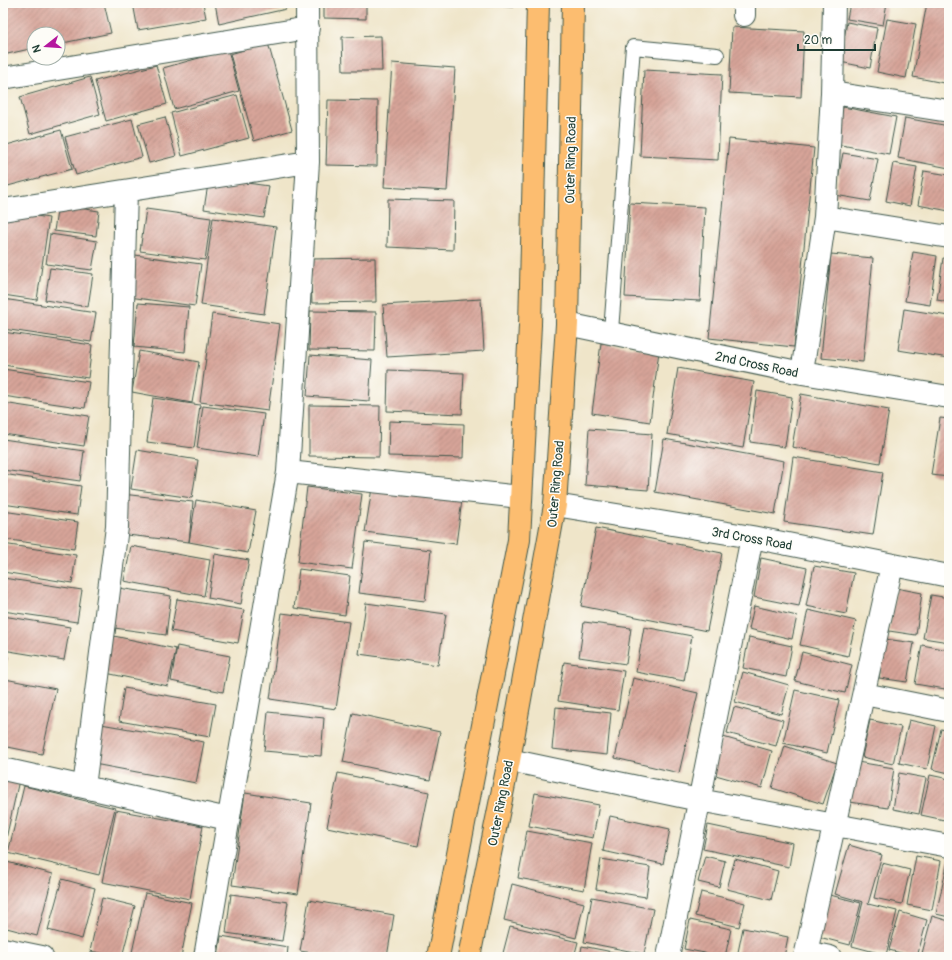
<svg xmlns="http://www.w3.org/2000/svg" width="952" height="960" font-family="Pangolin,sans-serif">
<defs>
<pattern id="building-hatch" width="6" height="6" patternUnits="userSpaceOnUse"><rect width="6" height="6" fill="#d7a499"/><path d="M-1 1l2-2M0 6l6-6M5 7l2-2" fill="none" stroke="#ae877e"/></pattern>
</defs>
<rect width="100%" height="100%" fill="#fdfcf7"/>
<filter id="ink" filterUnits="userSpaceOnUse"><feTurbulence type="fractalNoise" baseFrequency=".025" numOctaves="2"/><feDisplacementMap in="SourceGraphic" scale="8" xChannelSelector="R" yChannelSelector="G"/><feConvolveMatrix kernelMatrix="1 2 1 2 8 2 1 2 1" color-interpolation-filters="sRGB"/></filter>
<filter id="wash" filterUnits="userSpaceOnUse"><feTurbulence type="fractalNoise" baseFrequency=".012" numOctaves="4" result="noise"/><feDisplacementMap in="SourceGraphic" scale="16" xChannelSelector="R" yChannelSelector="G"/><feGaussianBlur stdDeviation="0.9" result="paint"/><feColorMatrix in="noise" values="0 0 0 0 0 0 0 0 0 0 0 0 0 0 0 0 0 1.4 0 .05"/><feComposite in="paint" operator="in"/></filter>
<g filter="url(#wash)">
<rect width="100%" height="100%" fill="#efe5c9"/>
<g id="blocks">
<path fill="url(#building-hatch)" d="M 3,3 L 104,3 L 111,33 L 58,44 L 58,34 L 34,34 L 34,48 L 3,55 Z
M 133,3 L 203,3 L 206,18 L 138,30 Z
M 215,3 L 285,3 L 286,9 L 219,24 Z
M 324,3 L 366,3 L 366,19 L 324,18 Z
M 423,3 L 514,3 L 514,7 Z
M 850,3 L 887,3 L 883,25 L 847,19 Z
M 927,3 L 949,4 L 949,84 L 913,77 Z
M 887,19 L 916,24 L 906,78 L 877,72 Z
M 847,22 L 877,28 L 870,68 L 840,62 Z
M 732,27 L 804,31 L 801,97 L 729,93 Z
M 381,36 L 382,71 L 343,71 L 342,37 Z
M 268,43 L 292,130 L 254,141 L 230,54 Z
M 228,50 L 239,91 L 174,109 L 163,68 Z
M 392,63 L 455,68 L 447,191 L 384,187 Z
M 156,65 L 167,104 L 106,121 L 95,81 Z
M 644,70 L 722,74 L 718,160 L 640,156 Z
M 90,77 L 100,114 L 30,134 L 20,97 Z
M 237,95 L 249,138 L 182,156 L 171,113 Z
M 328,100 L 378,101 L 377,166 L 326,165 Z
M 843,107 L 896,117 L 889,154 L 836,144 Z
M 165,117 L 176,156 L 149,163 L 138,124 Z
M 905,118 L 949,126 L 949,168 L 898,158 Z
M 132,119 L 142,157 L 76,175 L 65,137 Z
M 61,130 L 72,169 L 4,187 L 3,146 Z
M 729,139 L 814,148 L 794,347 L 709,338 Z
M 843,153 L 878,159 L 870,201 L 835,195 Z
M 893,163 L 917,167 L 910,206 L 886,201 Z
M 924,171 L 949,175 L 949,211 L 918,205 Z
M 209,178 L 269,186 L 264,218 L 204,209 Z
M 388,199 L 454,201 L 453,250 L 387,247 Z
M 630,203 L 705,207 L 700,301 L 625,297 Z
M 58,205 L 99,211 L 96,236 L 54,231 Z
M 146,209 L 211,218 L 205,260 L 140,251 Z
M 4,211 L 49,218 L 37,300 L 3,295 Z
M 213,218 L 276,227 L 264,314 L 201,305 Z
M 50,234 L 97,241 L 92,270 L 46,264 Z
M 913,252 L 937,256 L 930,305 L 905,301 Z
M 831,254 L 873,258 L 863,362 L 821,358 Z
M 135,255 L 201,264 L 195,306 L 129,297 Z
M 375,258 L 376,302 L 312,303 L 310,259 Z
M 943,258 L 949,259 L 949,302 L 937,300 Z
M 50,268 L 93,274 L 88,307 L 45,300 Z
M 3,299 L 96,313 L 91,342 L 3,329 Z
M 481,299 L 484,351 L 387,357 L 383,305 Z
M 138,303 L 189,307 L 185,352 L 134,347 Z
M 904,309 L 949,316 L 949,358 L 898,350 Z
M 310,311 L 376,312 L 375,351 L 309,350 Z
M 212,314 L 280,324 L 268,411 L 200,402 Z
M 3,332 L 92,345 L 88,378 L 3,365 Z
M 601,343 L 659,351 L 650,422 L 592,413 Z
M 139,351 L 199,362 L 192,403 L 132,392 Z
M 310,355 L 372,360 L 369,401 L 307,396 Z
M 678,368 L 754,382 L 743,448 L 667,434 Z
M 3,369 L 89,382 L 85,408 L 3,396 Z
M 388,370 L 464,373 L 462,414 L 387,411 Z
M 757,391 L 792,397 L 785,447 L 750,442 Z
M 801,394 L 889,410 L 880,463 L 792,447 Z
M 153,398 L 200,405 L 194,448 L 147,442 Z
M 3,403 L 89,416 L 84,446 L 3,434 Z
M 309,405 L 380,406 L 379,457 L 309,456 Z
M 203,406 L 264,414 L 258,457 L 197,448 Z
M 940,418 L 949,419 L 949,477 L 931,475 Z
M 389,421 L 464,424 L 463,458 L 388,456 Z
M 589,429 L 652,434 L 648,490 L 585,485 Z
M 3,439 L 84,451 L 80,481 L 3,470 Z
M 664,439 L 784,461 L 775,514 L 655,492 Z
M 137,450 L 198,460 L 192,498 L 131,489 Z
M 793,457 L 883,472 L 873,535 L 784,522 Z
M 3,474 L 81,486 L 77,515 L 3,504 Z
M 307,487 L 362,494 L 352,569 L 298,562 Z
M 372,488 L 462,500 L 456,544 L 365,532 Z
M 122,494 L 193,502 L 189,542 L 118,534 Z
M 196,500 L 256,511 L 248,553 L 189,542 Z
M 3,511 L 78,522 L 74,549 L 3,539 Z
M 596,528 L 722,553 L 707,631 L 581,606 Z
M 365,542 L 431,550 L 425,601 L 359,593 Z
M 3,544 L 76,555 L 72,583 L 3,572 Z
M 131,546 L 210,560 L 204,596 L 124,581 Z
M 215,554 L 249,560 L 241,604 L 208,598 Z
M 761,558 L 807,568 L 799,606 L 754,597 Z
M 814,566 L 854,573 L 846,614 L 806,606 Z
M 299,569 L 350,576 L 345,615 L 294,608 Z
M 3,578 L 82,590 L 77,622 L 3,611 Z
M 112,587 L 171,596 L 166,635 L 107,627 Z
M 896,588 L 922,593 L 916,635 L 889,631 Z
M 931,595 L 949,598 L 949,642 L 923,638 Z
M 177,599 L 244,610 L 238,643 L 171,631 Z
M 366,603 L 446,614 L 438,665 L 359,654 Z
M 754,606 L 797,616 L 792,639 L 749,629 Z
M 808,610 L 856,621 L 848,656 L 800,645 Z
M 282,613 L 349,622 L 336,709 L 270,699 Z
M 3,616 L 70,627 L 64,660 L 3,650 Z
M 584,622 L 631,628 L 626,664 L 579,657 Z
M 644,627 L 692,636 L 684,681 L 636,672 Z
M 109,635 L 176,649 L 168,686 L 101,672 Z
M 749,637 L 792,646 L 786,677 L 743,668 Z
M 885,639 L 914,643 L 907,682 L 879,678 Z
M 922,645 L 949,650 L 945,689 L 915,684 Z
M 177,646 L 230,656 L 223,692 L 171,681 Z
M 802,652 L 852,665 L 845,693 L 795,681 Z
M 3,656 L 8,657 L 4,675 L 3,675 Z
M 564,662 L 624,671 L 618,710 L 558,701 Z
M 743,672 L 789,685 L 781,714 L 735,702 Z
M 633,678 L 698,693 L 679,773 L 615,758 Z
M 5,679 L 56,689 L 42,754 L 3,746 L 3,689 Z
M 124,688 L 216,704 L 210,737 L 119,721 Z
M 795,690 L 839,700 L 827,753 L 783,743 Z
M 556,707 L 611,713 L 607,755 L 552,749 Z
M 734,707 L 783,720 L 776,746 L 727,733 Z
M 268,712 L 324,718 L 321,756 L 264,751 Z
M 353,713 L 440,732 L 430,780 L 343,762 Z
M 870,720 L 901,727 L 893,764 L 862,757 Z
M 909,720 L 936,726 L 927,769 L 899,763 Z
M 101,724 L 204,742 L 196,783 L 94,764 Z
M 941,729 L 949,731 L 949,773 L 932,769 Z
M 723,737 L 772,751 L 762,788 L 712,774 Z
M 785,746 L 837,763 L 823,804 L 772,788 Z
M 857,762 L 894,768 L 888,808 L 850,802 Z
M 338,773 L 429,792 L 418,846 L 327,827 Z
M 899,773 L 926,778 L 919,814 L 893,809 Z
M 930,775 L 949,779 L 949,821 L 921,815 Z
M 3,776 L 19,780 L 4,848 L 3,848 Z
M 24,786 L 115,808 L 99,875 L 8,853 Z
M 245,793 L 311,803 L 298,894 L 232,885 Z
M 535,793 L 599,805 L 593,838 L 529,826 Z
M 116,810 L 203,826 L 190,899 L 102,882 Z
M 610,816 L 670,829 L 663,864 L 603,851 Z
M 708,825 L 793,843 L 789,867 L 703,849 Z
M 527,831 L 592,843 L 584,890 L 518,878 Z
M 849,845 L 882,855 L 868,904 L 897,911 L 886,955 L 852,946 L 863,902 L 835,894 Z
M 705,856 L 725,861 L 719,887 L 698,882 Z
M 916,856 L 941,861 L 932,910 L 907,905 Z
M 949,856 L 949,917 L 936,914 Z
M 601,859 L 650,867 L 646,897 L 596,889 Z
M 735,859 L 778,871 L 771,900 L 727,889 Z
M 3,861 L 53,874 L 37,936 L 3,927 Z
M 882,863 L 910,870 L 902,904 L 874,898 Z
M 62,879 L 95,888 L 82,939 L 48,930 Z
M 512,884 L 584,903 L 576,938 L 504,920 Z
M 701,892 L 745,903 L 739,927 L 695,916 Z
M 145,893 L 192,903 L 181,957 L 131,957 Z
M 231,894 L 288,902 L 282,941 L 226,933 Z
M 830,895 L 861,903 L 850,945 L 819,937 Z
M 592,897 L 653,909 L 644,954 L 584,942 Z
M 102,898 L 135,906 L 122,957 L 90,951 Z
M 309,900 L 394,915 L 387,957 L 337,957 L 300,951 Z
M 900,912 L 927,920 L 917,957 L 889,950 Z
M 932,916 L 949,921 L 949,957 L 921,957 Z
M 690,920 L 731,929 L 725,957 L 684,949 Z
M 510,926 L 578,942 L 574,957 L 502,957 Z
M 743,928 L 788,937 L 784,957 L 737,957 Z
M 221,936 L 288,947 L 287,957 L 218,957 Z
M 582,946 L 633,956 L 633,957 L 580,957 Z
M 680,953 L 693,956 L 693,957 L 680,957 Z"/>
</g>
</g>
<g filter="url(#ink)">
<use href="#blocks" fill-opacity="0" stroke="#3e564a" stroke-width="1"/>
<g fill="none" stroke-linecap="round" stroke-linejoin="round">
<g stroke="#3e564a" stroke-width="16">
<path id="service" d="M 611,331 L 633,47 L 717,55"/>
</g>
<g stroke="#3e564a" stroke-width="24">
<path id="minor" d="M 744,3 L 744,15
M 3,78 L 308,28
M 832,93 L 949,111
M 3,210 L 308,162
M 825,217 L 949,237
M 567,324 L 802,373 L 949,397
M 802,373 L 825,217 L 832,93 L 834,3
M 288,472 L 521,497
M 555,505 L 752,537 L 949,576
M 864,694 L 949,711
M 509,760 L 699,800 L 949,846
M 3,769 L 228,819
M 84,787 L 117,527 L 126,191
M 3,949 L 42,957
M 806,952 L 830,957
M 205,957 L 288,472 L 308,162 L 307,3
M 668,957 L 752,537
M 805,957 L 892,565"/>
</g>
<g stroke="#3e564a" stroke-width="24">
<path id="trunk" d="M 438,957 L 519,540 L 530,325 L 538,3
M 469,957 L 509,760 L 555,505 L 567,324 L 573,3"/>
</g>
<use href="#service" stroke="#fff" stroke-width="14"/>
<use href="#minor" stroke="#fff" stroke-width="22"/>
<use href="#trunk" stroke="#fcbd6f" stroke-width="22"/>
</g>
</g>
<g text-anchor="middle" stroke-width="3" stroke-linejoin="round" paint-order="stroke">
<g font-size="13" fill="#1f3d34" stroke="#fdfcf7">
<text transform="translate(570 160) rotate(-89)" y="5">Outer Ring Road</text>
<text transform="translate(757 364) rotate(12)" y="5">2nd Cross Road</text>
<text transform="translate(555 484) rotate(-85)" y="5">Outer Ring Road</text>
<text transform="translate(752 538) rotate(10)" y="5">3rd Cross Road</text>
<text transform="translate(500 803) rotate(-79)" y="5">Outer Ring Road</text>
</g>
</g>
<rect width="952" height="960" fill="none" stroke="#fdfcf7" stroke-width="16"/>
<g transform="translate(46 46) rotate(253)"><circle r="19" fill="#fdfcf7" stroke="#a4b0a9"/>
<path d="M0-3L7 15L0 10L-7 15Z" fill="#b5179e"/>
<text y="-6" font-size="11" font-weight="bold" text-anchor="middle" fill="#1f3d34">N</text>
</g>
<path d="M798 44v6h77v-6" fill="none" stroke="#1f3d34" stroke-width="2"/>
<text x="804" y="44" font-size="12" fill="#1f3d34" stroke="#fdfcf7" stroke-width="3" paint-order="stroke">20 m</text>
</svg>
